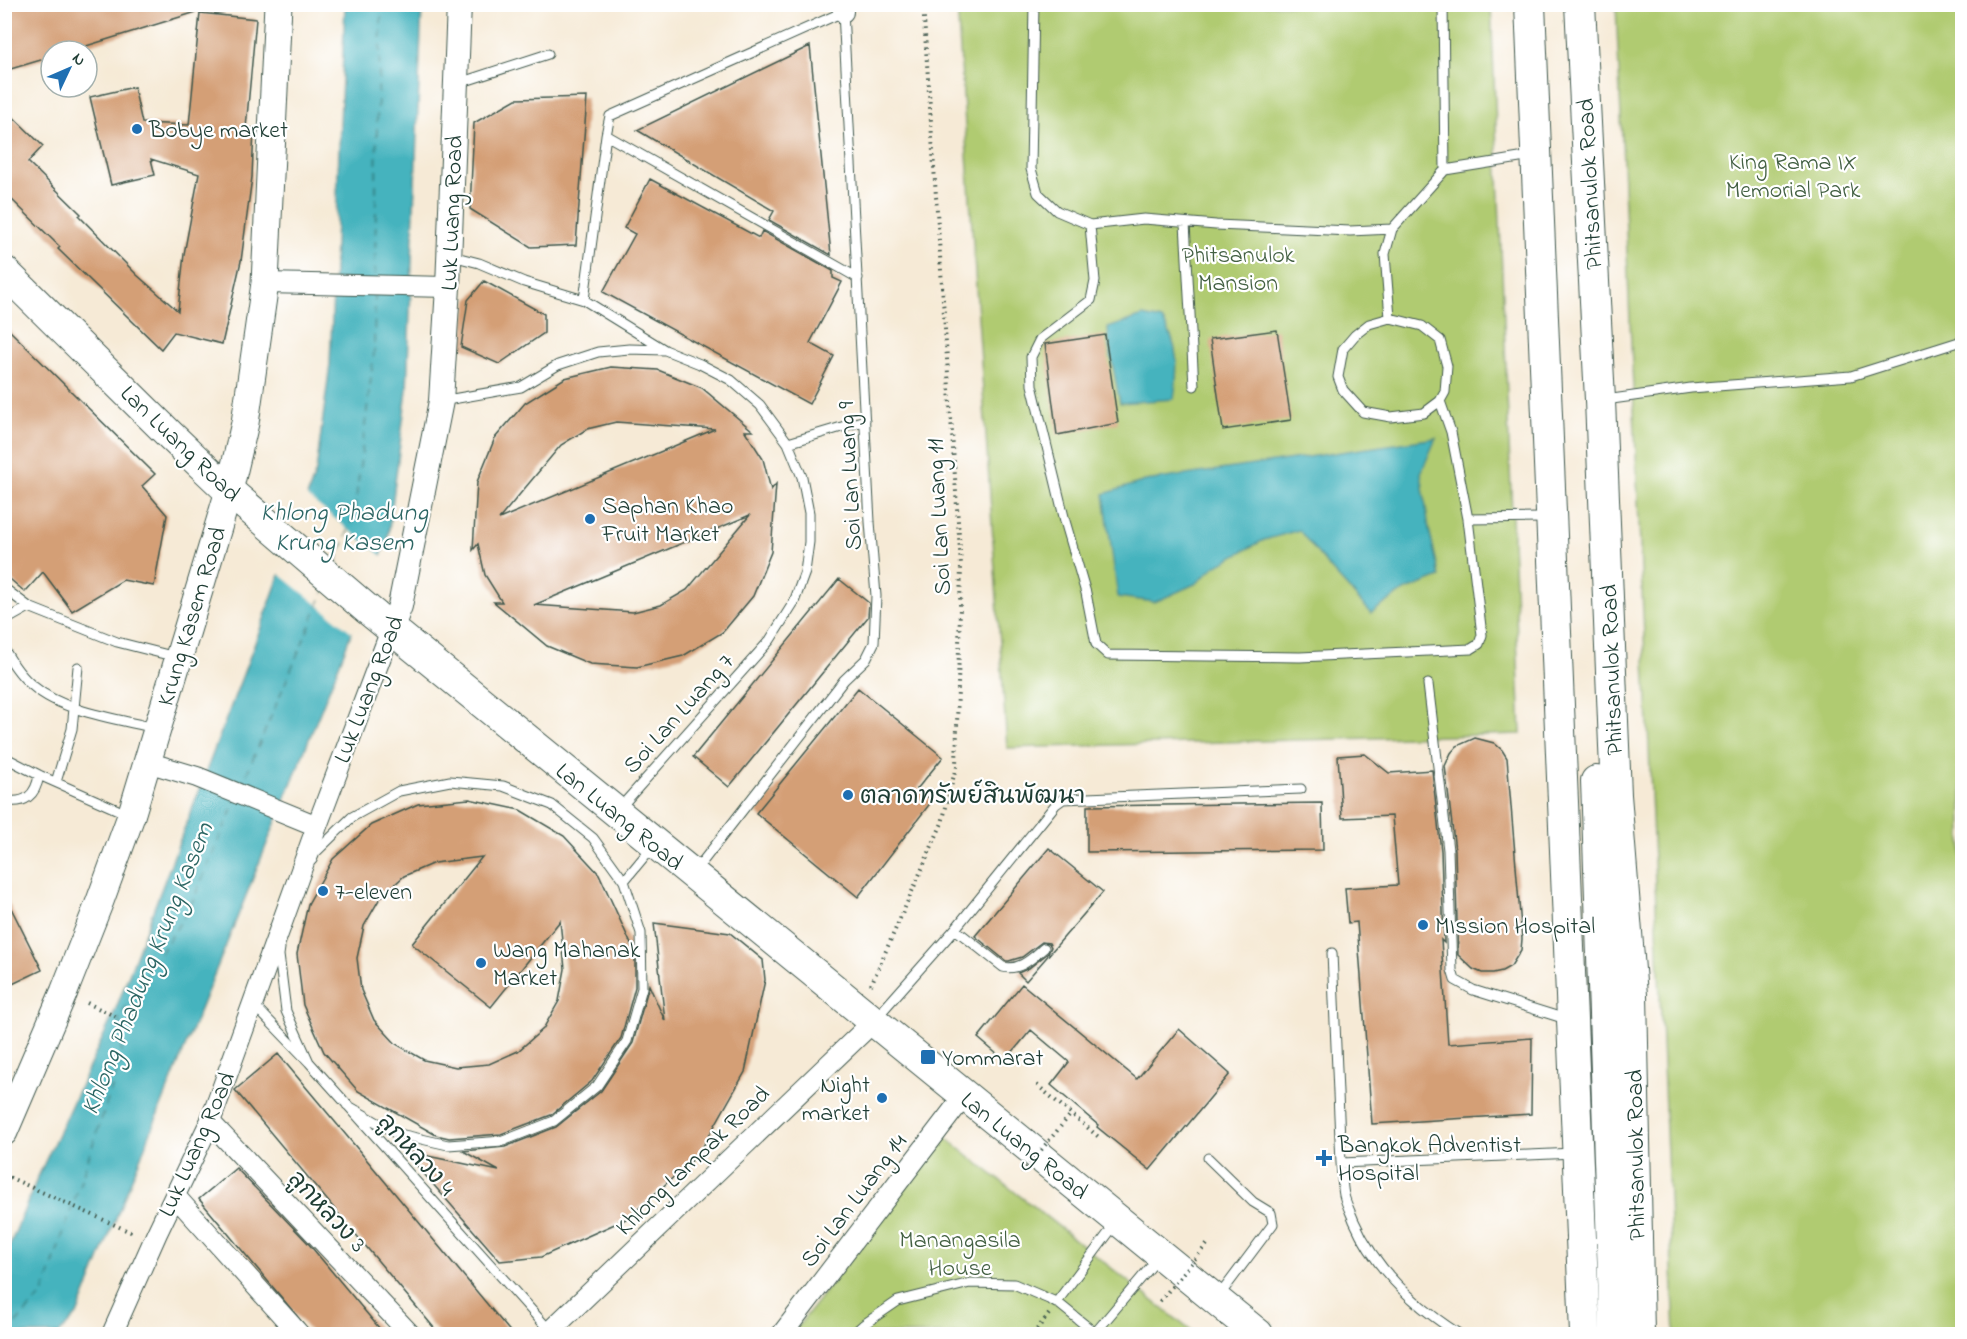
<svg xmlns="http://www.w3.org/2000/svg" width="1967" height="1339" font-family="'Indie Flower','Playpen Sans Thai',sans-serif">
<rect width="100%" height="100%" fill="#fff"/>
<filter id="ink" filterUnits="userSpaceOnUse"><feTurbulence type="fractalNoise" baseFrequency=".0167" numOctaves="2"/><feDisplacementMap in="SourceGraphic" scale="12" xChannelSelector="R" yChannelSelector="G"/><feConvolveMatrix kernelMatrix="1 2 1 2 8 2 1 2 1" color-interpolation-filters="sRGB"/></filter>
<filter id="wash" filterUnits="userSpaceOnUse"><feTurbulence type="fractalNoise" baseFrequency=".008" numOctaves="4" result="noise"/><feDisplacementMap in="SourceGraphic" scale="24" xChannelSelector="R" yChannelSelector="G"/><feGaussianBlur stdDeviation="1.35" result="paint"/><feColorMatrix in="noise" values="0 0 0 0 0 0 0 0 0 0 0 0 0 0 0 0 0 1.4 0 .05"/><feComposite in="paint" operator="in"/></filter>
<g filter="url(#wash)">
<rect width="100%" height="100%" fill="#f6ead6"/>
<path fill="#b0cb71" stroke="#688452" stroke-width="1.5" d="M 957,5 L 1491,5 L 1521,734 L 1007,748 Z
M 1616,5 L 1962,5 L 1962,1334 L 1675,1334 Z
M 945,1137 L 1195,1334 L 792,1334 Z"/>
<path fill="#44b3be" stroke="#327879" stroke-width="1.5" d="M 345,5 L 422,5 L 407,390 L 388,537 L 339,665 L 77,1315 L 59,1334 L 5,1334 L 5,1257 L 37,1179 L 115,1011 L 264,619 L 316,471 L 330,364 Z
M 1143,316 L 1162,320 C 1180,345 1178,369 1174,399 L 1120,403 L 1109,346 L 1108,328 Z
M 1436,438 L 1421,473 L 1429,529 L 1440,577 L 1404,591 L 1371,613 L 1328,566 L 1299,530 L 1264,540 L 1215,566 L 1197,583 L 1155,602 L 1118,597 L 1104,494 L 1145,481 Z"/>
<path fill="#f6ead6" d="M 304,494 L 383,557 L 354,634 L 277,572 Z"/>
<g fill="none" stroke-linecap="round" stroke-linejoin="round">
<path stroke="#2c6664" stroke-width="1.5" stroke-dasharray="8 6" stroke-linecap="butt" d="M 375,276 L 377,119 L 382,4
M 336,563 L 354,515 L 374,353 L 375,293
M 241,787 L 324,592
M 6,1334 L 43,1294 L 122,1057 L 119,1018 L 190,907 L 235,802"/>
</g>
<g id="blocks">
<path fill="#d49f76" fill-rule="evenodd" d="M 4,4 L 205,4 L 206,9 L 70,51 L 51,51 L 51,57 L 4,71 Z
M 200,13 L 256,19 L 246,128 L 254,128 L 252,177 L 241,261 L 222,344 L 174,332 L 161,349 L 58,249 L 60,247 L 4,192 L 4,108 L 43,146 L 28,162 L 81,214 L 79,216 L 137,275 L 178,311 L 184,254 L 199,174 L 151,159 L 155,175 L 111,185 L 90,97 L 134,87 L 142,123 L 189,125 Z
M 810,46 L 831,255 L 769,220 L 774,211 L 637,130 Z
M 587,97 L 576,245 L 531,247 L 470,209 L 474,123 L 516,99 Z
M 650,179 L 759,238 L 762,231 L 833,271 L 833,278 L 842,282 L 810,343 L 834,356 L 809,404 L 603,292 L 635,234 L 624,228 Z
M 484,281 L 544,314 L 544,333 L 499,364 L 461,347 L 468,300 Z
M 4,325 L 155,474 L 142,486 L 167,515 L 154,586 L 123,580 L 72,611 L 43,572 L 25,592 L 4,574 Z
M 1277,330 L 1291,420 L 1223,430 L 1210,339 Z
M 1105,335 L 1118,423 L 1057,435 L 1045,344 Z
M 611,367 L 658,370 L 702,388 L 753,431 L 745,431 L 763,459 L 771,490 L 776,484 L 771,552 L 753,596 L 723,632 L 683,656 L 637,667 L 590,664 L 547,646 L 494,602 L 502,602 L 485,575 L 478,544 L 473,550 L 477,482 L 495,438 L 525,403 L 565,378 ZM 616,422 L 715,429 L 499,519 L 561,445 L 587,429 ZM 750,515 L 687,590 L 661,605 L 633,612 L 534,605 Z
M 839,579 L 869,603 L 868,617 L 729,787 L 693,757 Z
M 858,688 L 943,757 L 917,789 L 932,801 L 858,897 L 756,813 Z
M 1475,738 L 1494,743 L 1502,750 L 1507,758 L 1522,939 L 1521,950 L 1511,966 L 1502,971 L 1493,973 L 1482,973 L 1473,969 L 1458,955 L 1455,850 L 1445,766 L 1451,753 L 1457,746 Z
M 1365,754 L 1389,773 L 1432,770 L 1441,851 L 1444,943 L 1441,940 L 1448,1044 L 1532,1038 L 1531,1114 L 1372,1124 L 1357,922 L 1348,923 L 1345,888 L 1398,885 L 1392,816 L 1342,818 L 1338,756 Z
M 469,799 L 520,810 L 564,836 L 599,874 L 635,953 L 635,987 L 621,1038 L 592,1081 L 551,1115 L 501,1134 L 449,1138 L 436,1135 L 358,1091 L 324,1052 L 303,1005 L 297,954 L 308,904 L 333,859 L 371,825 L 418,804 ZM 482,857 L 412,944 L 491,1007 L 560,921 L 565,969 L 559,1001 L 543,1029 L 518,1051 L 489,1064 L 456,1067 L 424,1060 L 396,1044 L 374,1020 L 361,990 L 357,958 L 364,926 L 380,898 L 404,876 L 434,863 Z
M 1322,803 L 1323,850 L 1087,852 L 1087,806 Z
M 1049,848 L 1103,892 L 1026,981 L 1018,973 L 1029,968 L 1048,953 L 1051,947 L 1049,943 L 1042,942 L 1022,957 L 1009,961 L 1006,961 L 975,936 Z
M 4,894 L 42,970 L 4,988 Z
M 654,923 L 730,933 L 763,960 L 765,980 L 745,1072 L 698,1155 L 628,1218 L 541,1257 L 500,1261 L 404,1151 L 499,1171 L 463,1151 L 505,1147 L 556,1127 L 601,1091 L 633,1043 L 649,985 L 665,1021 Z
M 1022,984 L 1137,1079 L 1179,1029 L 1230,1074 L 1150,1170 L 1097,1127 L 1098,1125 L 1051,1085 L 1069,1062 L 1031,1030 L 1005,1061 L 978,1038 Z
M 278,1054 L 341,1129 L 513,1335 L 440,1335 L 235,1090 Z
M 236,1168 L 308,1243 L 385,1335 L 313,1335 L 199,1199 Z"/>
</g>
</g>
<g filter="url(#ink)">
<use href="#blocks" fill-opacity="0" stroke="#3f574c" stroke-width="1.5"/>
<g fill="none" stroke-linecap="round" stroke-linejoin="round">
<g stroke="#3f574c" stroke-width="11">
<path id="service" d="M 1034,4 L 1031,169 L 1038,193 L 1057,211 L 1090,225 L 1095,281 L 1091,300 L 1040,339 L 1031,357 L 1032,385 L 1065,521 L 1086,593 L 1096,644 L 1108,655 L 1300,657 L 1471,649 L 1479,644 L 1482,635 L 1468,519 L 1546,518
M 1443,4 L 1445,170
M 459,83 L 548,54
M 606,135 L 858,278
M 1185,223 L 1194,386
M 1090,225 L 1144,219 L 1216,225 L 1350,231 L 1392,229
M 452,256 L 479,263 L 524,282 L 584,300 L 665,350
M 584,300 L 606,135 L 610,116 L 843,12 L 870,522 L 876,596 L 874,643 L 866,659 L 844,680 L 696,870
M 1390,318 L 1422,326 L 1440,340 L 1447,366 L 1445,392 L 1440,401 L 1424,413 L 1391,417 L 1363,412 L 1343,390 L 1338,377 L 1343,349 L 1355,335 L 1369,324 Z
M 1390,318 L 1385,254 L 1392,229 L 1445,170 L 1532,156
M 1605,400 L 1691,388 L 1851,376 L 1962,341
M 441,401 L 521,387 L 558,365 L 598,352 L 629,349 L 665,350 L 700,364 L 731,380 L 760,405 L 788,443 L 802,477 L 809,513 L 809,542 L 805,572 L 794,602 L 770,640 L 618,810
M 1440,401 L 1451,432 L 1468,519
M 788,443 L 865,420
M 4,588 L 29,607 L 117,642 L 176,657
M 4,621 L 29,607
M 4,649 C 12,663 21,677 33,686 C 63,712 118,719 155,728
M 1428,684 L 1448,850 L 1452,970 L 1455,980 L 1473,990 L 1569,1020
M 4,757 L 39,775 L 127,814
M 56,782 L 72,729 L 78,667
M 4,800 C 25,805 36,795 39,775
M 312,860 L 315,853 L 352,817 L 399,791 L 450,781 L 503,786 L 552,805 L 593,838 L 624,881 L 641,933 L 642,988 L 627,1041 L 597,1086 L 554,1121 L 503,1141 L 448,1145 L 395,1133 L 347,1105
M 624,881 L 653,846
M 955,929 L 1003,967 C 1020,971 1032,958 1044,948
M 280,948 L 279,955 L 286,1011 L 309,1062
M 1332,953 L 1341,1163 L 1575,1153
M 253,1004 L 309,1062 L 550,1331
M 877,1017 L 955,929 L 1056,804 L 1063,799 L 1301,789
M 1208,1158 L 1253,1202 L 1271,1213 L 1273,1224 L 1219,1296
M 1341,1163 C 1342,1174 1342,1185 1344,1195 C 1346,1204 1351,1213 1354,1221 C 1375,1269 1415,1306 1459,1334
M 1056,1303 L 1116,1223
M 1095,1333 L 1159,1257
M 853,1334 L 863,1325 L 898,1301 L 970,1283 L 1014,1284 L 1058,1303 L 1095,1333 L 1093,1334"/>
</g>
<g stroke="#3f574c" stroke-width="22">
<path id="minor" d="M 843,12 L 843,4
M 265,283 L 448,287
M 147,762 L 197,777 L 317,826
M 210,1122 L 410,1334
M 175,1196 L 299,1334
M 112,1334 L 157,1233 L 210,1122 L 317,826 L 391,630
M 547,1334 L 873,1022
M 782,1334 L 964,1096"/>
</g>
<g stroke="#3f574c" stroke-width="26">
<path id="tertiary" d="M 391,630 L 400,606 L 441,401 L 448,287 L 459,4"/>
</g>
<g stroke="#3f574c" stroke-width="29">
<path id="secondary" d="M 4,1132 L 64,992 L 100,901 L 131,816 L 229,491 L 245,423 L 265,283 L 278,4"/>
</g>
<g stroke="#3f574c" stroke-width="32">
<path id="primary" d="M 1530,4 L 1585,1334
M 1580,4 L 1600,400 L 1616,795 L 1632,995 L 1639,1334
M 4,271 L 170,435 L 229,491 L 367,609 L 1258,1334
M 1596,781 L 1615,1334"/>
</g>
<path stroke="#3f574c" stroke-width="4" stroke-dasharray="1.5 4.5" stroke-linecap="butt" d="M 871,985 L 942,823 L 956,767 L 961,566 L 923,4
M 87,1003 L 119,1018
M 1037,1085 L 1101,1139
M 4,1175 L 135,1234
M 1033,1334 L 1049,1314"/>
<use href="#service" stroke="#fff" stroke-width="9"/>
<use href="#minor" stroke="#fff" stroke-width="20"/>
<use href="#tertiary" stroke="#fff" stroke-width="24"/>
<use href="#secondary" stroke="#fff" stroke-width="27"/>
<use href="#primary" stroke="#fff" stroke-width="30"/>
<path stroke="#3f574c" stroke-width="4" stroke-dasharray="1.5 4.5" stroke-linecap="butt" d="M 1022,1173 L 1071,1114
M 1160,1301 L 1209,1242"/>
</g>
</g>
<g fill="#1f6fb2" stroke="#fff" stroke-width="2">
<circle cx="137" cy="129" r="6"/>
<circle cx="590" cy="519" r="6"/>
<circle cx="848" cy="795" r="6"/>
<circle cx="323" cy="891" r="6"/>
<circle cx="1423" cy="925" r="6"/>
<circle cx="481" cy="963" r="6"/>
<rect x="920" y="1049" width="16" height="16" rx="3"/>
<circle cx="882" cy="1098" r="6"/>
<path d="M1321 1149h6v6h6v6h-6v6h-6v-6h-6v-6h6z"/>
</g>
<g text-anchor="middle" stroke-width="4.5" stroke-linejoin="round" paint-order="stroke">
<g font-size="24" fill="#1f3d34" stroke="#fff" text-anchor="start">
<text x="149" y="137">Bobye market</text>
<text x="602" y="513">Saphan Khao<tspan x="602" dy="28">Fruit Market</tspan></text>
<text x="860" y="803">ตลาดทรัพย์สินพัฒนา</text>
<text x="335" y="899">7-eleven</text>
<text x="1435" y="933">MIssion Hospital</text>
<text x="493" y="957">Wang Mahanak<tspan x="493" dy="28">Market</tspan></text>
<text x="942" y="1065">Yommarat</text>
<text x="870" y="1092" text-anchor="end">Night<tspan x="870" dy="28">market</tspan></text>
<text x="1338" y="1152">Bangkok Adventist<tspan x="1338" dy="28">Hospital</tspan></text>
</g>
<g font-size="24" fill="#436043" stroke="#fff">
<text x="1793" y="169">King Rama IX<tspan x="1793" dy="28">Memorial Park</tspan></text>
<text x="1238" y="262">Phitsanulok<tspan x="1238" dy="28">Mansion</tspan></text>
<text x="960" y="1247">Manangasila<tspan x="960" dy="28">House</tspan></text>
</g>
<g font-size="24" fill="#1f3d34" stroke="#fff">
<text transform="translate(1589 184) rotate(-93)" y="8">Phitsanulok Road</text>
<text transform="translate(451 213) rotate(-88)" y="8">Luk Luang Road</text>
<text transform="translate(181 443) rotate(44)" y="8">Lan Luang Road</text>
<text transform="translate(849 476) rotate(-93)" y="8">Soi Lan Luang 9</text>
<text transform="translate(938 517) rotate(-93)" y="8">Soi Lan Luang 11</text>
<text transform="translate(191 616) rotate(-73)" y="8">Krung Kasem Road</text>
<text transform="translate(1611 670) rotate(-92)" y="8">Phitsanulok Road</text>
<text transform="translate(368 689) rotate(-69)" y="8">Luk Luang Road</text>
<text transform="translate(678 713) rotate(-48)" y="8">Soi Lan Luang 7</text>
<text transform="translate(620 816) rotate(39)" y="8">Lan Luang Road</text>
<text transform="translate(196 1144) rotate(-66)" y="8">Luk Luang Road</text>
<text transform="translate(1025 1145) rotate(39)" y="8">Lan Luang Road</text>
<text transform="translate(417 1154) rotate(48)" y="8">ลูกหลวง 4</text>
<text transform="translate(1635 1155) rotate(-91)" y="8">Phitsanulok Road</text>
<text transform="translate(692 1160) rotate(-44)" y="8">Khlong Lampak Road</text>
<text transform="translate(853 1200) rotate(-53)" y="8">Soi Lan Luang 14</text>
<text transform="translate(328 1211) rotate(47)" y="8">ลูกหลวง 3</text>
</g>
<g font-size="26" font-style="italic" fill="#2c6664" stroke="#fff">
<text x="344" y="520">Khlong Phadung<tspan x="344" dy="30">Krung Kasem</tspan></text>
<text transform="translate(146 968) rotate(-68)" y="9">Khlong Phadung Krung Kasem</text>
</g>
</g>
<rect width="1967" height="1339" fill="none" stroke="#fff" stroke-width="24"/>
<g transform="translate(69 69) rotate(46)"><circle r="28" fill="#ffffff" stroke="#a5b1ae" stroke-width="1.5"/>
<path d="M0-4.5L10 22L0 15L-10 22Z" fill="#1f6fb2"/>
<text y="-9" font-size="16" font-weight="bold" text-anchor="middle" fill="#1f3d34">N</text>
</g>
</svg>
